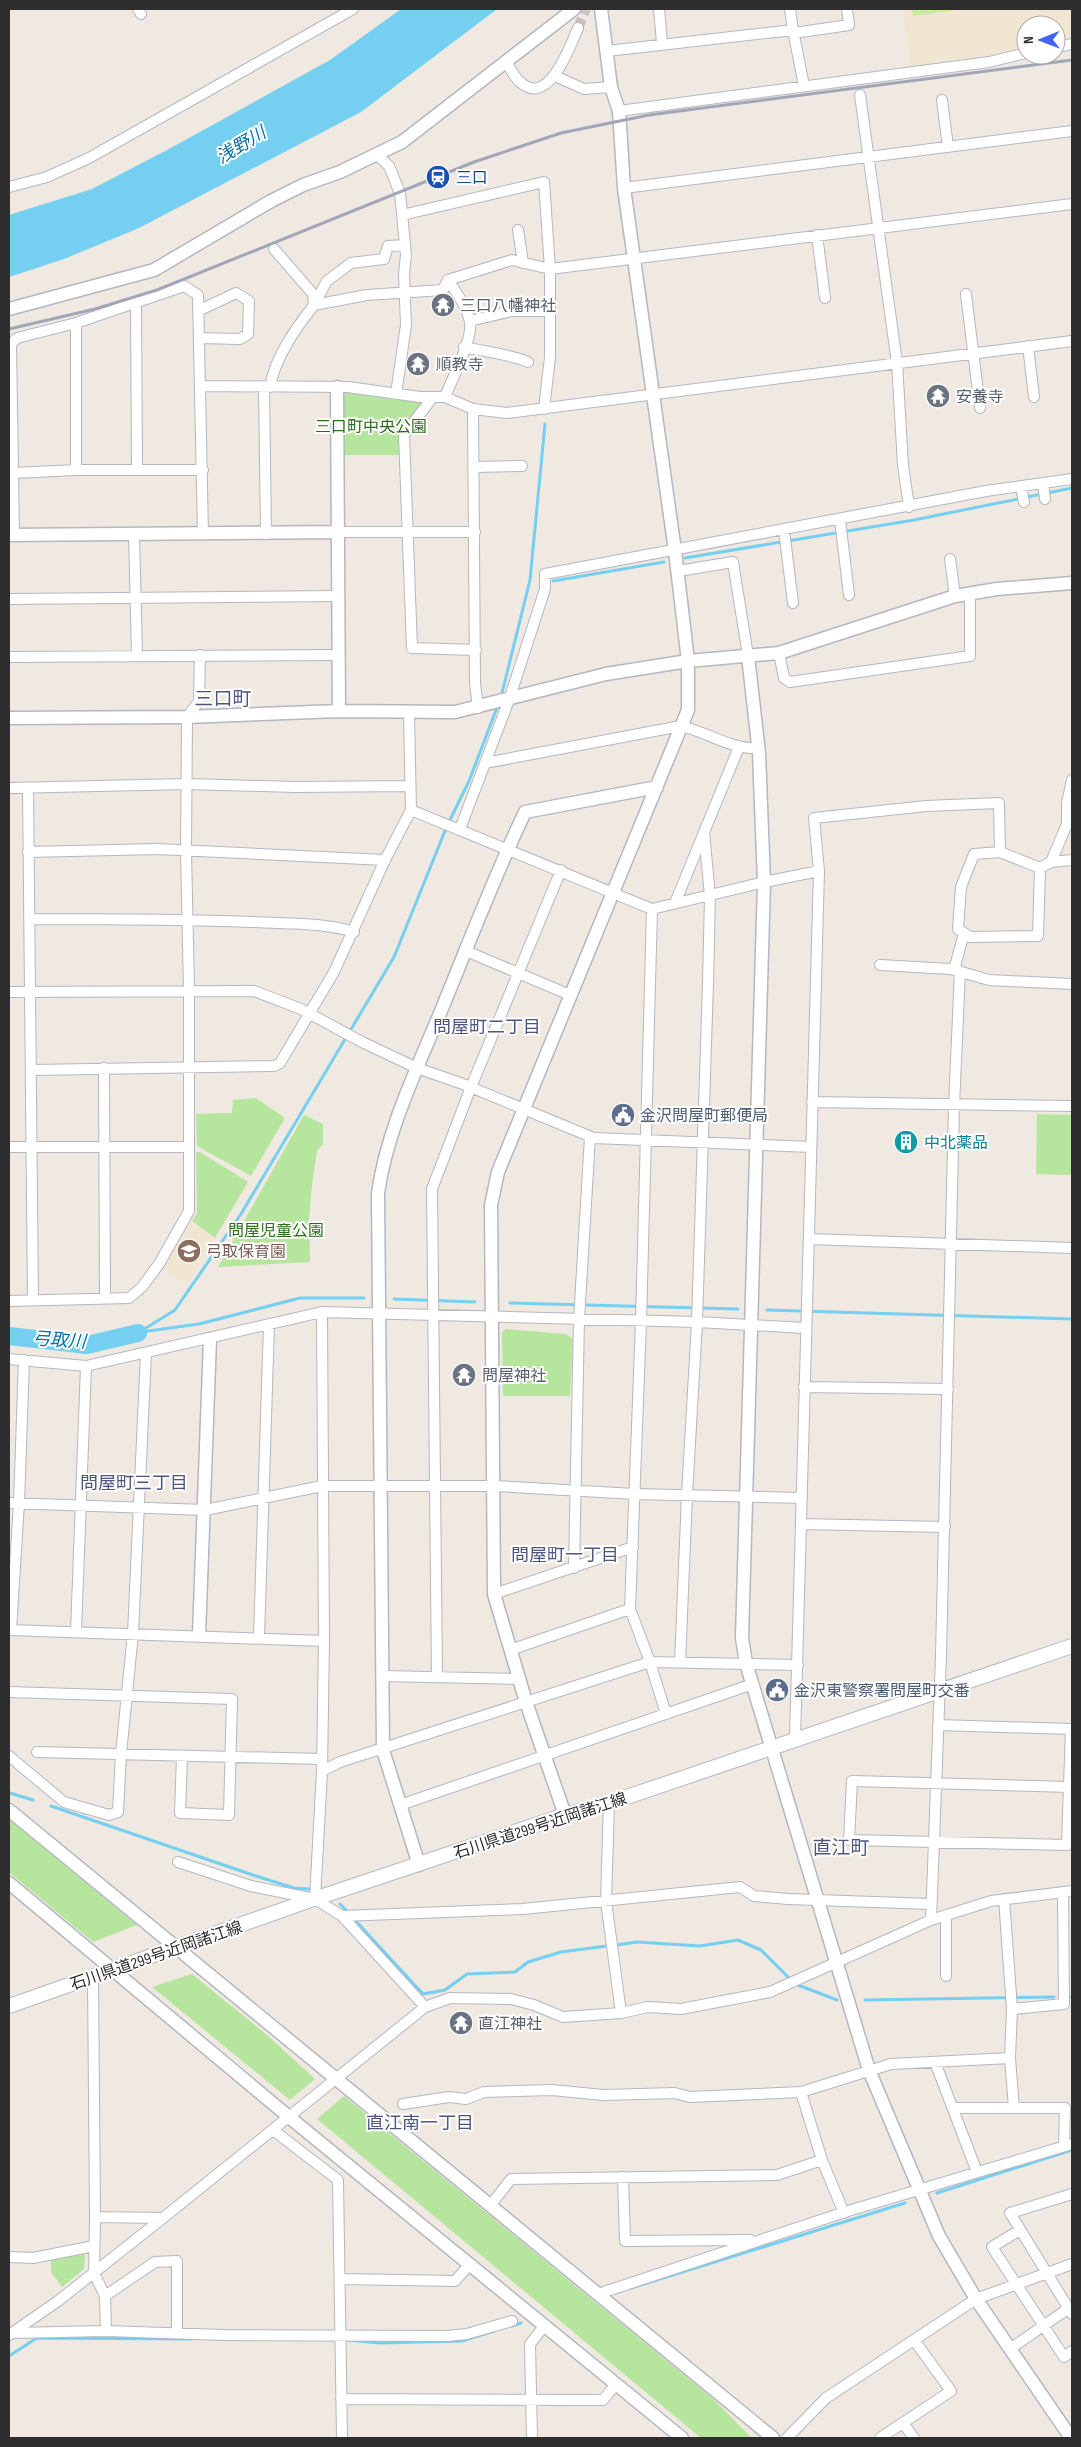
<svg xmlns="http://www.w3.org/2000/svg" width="1081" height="2447" font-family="'Sofia Sans Condensed','Noto Sans JP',sans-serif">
<rect width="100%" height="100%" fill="#efe9e1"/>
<path fill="#f0e6d1" d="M 903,9 L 1072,9 L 1072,41 L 1056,43 L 1056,25 L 1026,25 L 1026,49 L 911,68 Z
M 189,1221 L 214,1239 L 190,1280 L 185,1284 L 161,1266 Z"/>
<path fill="#b6e59e" d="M 340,393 L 352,393 L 391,399 L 420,399 L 422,406 L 400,432 L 400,455 L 342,455 Z
M 256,1098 L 285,1118 L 251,1176 L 197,1146 L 196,1114 L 232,1113 L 233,1100 Z
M 1037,1114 L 1072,1115 L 1072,1175 L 1036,1174 Z
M 304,1115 L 323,1124 L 323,1144 L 317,1151 L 312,1185 L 309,1217 L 310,1262 L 218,1267 Z
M 196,1152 L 200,1152 L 248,1182 L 215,1238 L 192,1221 L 197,1213 Z
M 506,1329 L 566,1334 L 573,1339 L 570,1396 L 503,1396 L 502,1332 Z
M 9,1819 L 137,1925 L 93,1942 L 9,1872 Z
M 192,1974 L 267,2035 L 315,2079 L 290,2100 L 152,1987 Z
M 344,2096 L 712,2398 L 752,2438 L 701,2438 L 317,2119 Z
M 80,2251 L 85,2255 L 84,2269 L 62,2287 L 51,2272 L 51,2258 Z"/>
<path fill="#c9ec9a" d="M 912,9 L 963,9 L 913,16 Z"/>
<path fill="#75cff0" d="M 401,9 L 497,9 L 361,112 L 139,228 L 64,259 L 9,277 L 9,215 L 92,189 L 169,149 L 330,60 Z"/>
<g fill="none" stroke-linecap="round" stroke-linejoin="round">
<path stroke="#75cff0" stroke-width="3" d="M 685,558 L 914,520 L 1072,488
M 553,581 L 664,562
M 501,697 L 530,580 L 545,424
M 394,1299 L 475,1302
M 510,1303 L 738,1309
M 767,1310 L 1072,1319
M 141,1332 L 199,1324 L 300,1298 L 364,1298
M 138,1333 L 175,1310 L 241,1214 L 394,957 L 447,826 L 469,781 L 498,705
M 10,1793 L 33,1800
M 51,1806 L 253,1875 L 294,1888 L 310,1889
M 340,1904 L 350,1914
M 354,1919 L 423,1994 L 445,1990 L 467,1974 L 515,1972 L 528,1962 L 561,1952 L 607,1946
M 616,1945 L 637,1942 L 700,1946 L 738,1940 L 761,1950 L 790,1979
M 798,1985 L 837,2000
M 1071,1997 L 1072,1997
M 865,2000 L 1054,1997
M 937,2193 L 1072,2150
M 631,2288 L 905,2203
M 512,2326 L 521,2323
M 347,2340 L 380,2343 L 462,2341 L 494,2331
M 9,2356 L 37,2338 L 191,2339"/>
<path stroke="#75cff0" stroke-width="18" d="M 9,1336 L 87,1345 L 138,1333"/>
<path stroke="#c8c4bd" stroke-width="10" stroke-dasharray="10 5" stroke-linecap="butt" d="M 578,28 L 586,9"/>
<g stroke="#b4b7c1" stroke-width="12">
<path id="minor" d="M 138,9 L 141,14
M 659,9 L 662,43
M 793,30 L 804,86
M 794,33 L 849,25 L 847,9
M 1056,47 L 1072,44
M 607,51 L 793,30 L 790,9
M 506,62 C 510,68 514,76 519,81 C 548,110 570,46 578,28
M 555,76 L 584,89 L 611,87
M 860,95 L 897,363 L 903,465 L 909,507
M 942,100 L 948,147
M 619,111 L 989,62 L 1026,53
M 378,156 L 389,166 L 400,193 L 406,255 L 404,274 L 406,325 L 396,394
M 9,187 L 47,177 L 89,158 L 353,9
M 624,188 L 1072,131
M 402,215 L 544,182 L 550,269 L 550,357 L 544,409
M 518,230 L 523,263
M 817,235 L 825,298
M 274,249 L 313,294 L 314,305
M 966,294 L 980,408
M 136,304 L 137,469
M 314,305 L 327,281 L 351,263 L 384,259 L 388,246 L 405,245
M 198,311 L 236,293 L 249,301 L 248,334 L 240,339 L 199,338
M 470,321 L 512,311 L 550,311
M 76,323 L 76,470
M 1028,346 L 1034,397
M 464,347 C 486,352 509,354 528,362
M 200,386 L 348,387 L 420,397 L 445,397 L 473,409 L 507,413 L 1072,341
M 264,387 L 266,534
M 270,387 C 275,357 296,328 314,305 L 367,295 L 443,290 L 448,280 L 512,260 L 550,269 L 1072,204
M 433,397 L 404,435 L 412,648 L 476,650
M 445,397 C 452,379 473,339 470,322 C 467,307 456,292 448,280
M 473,409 L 475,683 L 478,708
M 474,467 L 522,466
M 14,473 L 76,470 L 203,470
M 1043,483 L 1045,499
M 1021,487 L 1024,502
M 840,520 L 849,595
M 784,530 L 793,603
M 338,532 L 475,532
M 14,535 L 11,344 L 17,338 L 76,323 L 184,286 L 198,295 L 203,534
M 134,535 L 137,655
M 950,559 L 955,596
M 678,571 L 733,562 L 748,656
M 9,599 L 339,596
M 779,653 L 784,678 L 790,682 L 970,656 L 970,593
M 9,657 L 339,655
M 485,763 L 681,726 C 707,732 732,750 758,748
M 9,788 L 187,784 L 295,787 L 410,786
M 28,788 L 33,1300
M 411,810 L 652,909 L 764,882 L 819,871
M 460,829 L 509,700 L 545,589 L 545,574 L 986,491 L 1072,479
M 28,852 L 158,849 L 385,860
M 1000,852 L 974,854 L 961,887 L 958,929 L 970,937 L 1038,936 L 1040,868
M 1051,862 L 1067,824 L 1067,803 L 1072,780
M 675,903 L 739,747
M 652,909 L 641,1322 L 630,1609 L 650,1662 L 666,1714
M 29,919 C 104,919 178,919 253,922 C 286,924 322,922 354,932
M 466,951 L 570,995
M 880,965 L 951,969 L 989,980 L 1072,984
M 954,970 L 964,933
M 9,992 L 254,991 L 301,1009 L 362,1042 L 417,1068 L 463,1084 L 594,1138 L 811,1147
M 104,1068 L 105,1299
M 32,1070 L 274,1066 L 280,1063 L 334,972 L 385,860 L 411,810 L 409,712
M 812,1102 L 1072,1106
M 9,1147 L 189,1147
M 809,1239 L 1072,1248
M 9,1301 L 129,1298 L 142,1287 L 159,1264 L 189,1211 L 189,991 L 186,850 L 187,717 L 199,701 L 200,655
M 9,1359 L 86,1366 L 322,1312 L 697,1322 L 805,1328
M 804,1387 L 948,1389
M 9,1503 L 205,1510 L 322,1486 L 495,1486 L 635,1494 L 802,1498
M 801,1524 L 945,1527
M 574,1568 L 579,1320 L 590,1137
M 494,1594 L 633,1547
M 9,1630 L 324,1641
M 11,1630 L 19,1503 L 24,1360
M 76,1632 L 86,1366
M 259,1637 L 269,1324
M 510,1650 L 630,1609
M 680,1663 L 687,1495 L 697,1322 L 708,983 L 710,896 L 704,832
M 382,1676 L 519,1679
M 437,1677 L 432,1189 L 471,1087 L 561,870
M 9,1692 L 232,1699 L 229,1815 L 180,1813 L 182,1756
M 938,1725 L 1071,1729 L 1067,1845 L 849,1840 L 852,1781 L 1070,1787 L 1072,1787
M 795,1739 L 819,871 L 814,818 L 926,806 L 999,803 L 1000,852 L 1040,868 L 1051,862 L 1072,860
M 37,1752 L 322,1759
M 9,1756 L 64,1802 L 109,1815 L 118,1812 L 121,1754 L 133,1633 L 146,1353
M 322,1771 L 340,1762 L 650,1662 L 798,1665
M 609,1803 L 606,1901 L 621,2013
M 400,1805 L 753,1684
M 178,1862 L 251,1886 L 315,1899 L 342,1916 L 425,2007
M 315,1899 L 322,1771 L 324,1641 L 322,1312
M 946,1915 L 946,1976
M 342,1916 L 523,1909 L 740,1887 L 754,1896 L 788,1899 L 931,1904
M 931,1920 L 941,1655 L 954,1106 L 960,971
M 93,1977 L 95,2217 L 163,2218
M 1012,2009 L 1064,2004 L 1063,1892
M 1010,2058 L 1014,2108
M 935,2062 L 977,2172
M 801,2092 L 822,2160 L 844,2213
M 403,2104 L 449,2097 L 466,2099 L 484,2092 L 552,2090 L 603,2095 L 675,2093 L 690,2097 L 801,2092 L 891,2064 L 1010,2058 L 1012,2009 L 1004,1899
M 953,2108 L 1065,2108 L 1064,2146
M 273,2130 L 338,2180 L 342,2438
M 623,2177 L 625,2241 L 750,2240
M 1072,2194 L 1010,2213 L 1072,2314
M 490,2206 L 511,2179 L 777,2175 L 822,2160
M 95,2217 L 94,2273 L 105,2296 L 106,2331
M 1020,2230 L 992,2247 L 1064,2357 L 1072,2351
M 9,2257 L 33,2258 L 94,2246
M 340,2279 L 455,2281 L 470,2264
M 598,2294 L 848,2211 L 1072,2144
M 105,2296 L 155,2262 L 177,2261 L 177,2332
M 12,2333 L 106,2331 L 224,2335 L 447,2336 L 467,2334 L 512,2321
M 9,2335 L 58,2301 L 163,2218 L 425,2007 L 450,1998 L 511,1999 L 534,2005 L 563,2017 L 621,2013 L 648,2007 L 681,2009 L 770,1992 L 931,1920 L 991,1901 L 1072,1891
M 1010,2349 L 1069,2308
M 341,2399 L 603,2400 L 616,2384
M 903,2423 L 914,2438
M 532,2438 L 530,2344 L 545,2325
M 787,2438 L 826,2398 L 976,2299 L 1072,2264
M 880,2438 L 951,2391 L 914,2340"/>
</g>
<g stroke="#b4b7c1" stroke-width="15">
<path id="tertiary" d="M 9,309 L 154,270 L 271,201 L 303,185 L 340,172 L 402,142 L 574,9
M 337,387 L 339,711
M 9,535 L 338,532
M 748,656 L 759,753 L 764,882 L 742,1638 L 746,1663 L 869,2070 L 939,2236 L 976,2299 L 1071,2438
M 9,718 L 187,717 L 339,711 L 455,712 L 606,674 L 688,661 L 779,653 L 955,596 L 997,589 L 1072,583
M 199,1635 L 210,1339
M 9,1810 L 773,2438
M 565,1815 L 526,1702 L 494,1594 L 491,1205 L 498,1172 L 688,710 L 688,661 L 675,551 L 624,188 L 619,111 L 611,87 L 601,9
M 419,1865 L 383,1750 L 378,1193 C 387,1130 417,1069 441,1011 C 468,945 494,877 525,812 L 657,787
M 9,1883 L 289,2117 L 682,2438"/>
</g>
<g stroke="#b4b7c1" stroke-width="16">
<path id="secondary" d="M 9,2006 L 308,1901 L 565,1815 L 609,1803 L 1072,1646"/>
</g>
<use href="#minor" stroke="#fff" stroke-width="10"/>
<use href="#tertiary" stroke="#fff" stroke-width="12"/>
<use href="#secondary" stroke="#fff" stroke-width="14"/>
<path stroke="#a3a6b8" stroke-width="3" d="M 9,329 L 95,309 L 157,290 L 474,162 L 561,133 L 649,115 L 1072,60"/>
</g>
<defs>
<g id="station-disc" transform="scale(1.25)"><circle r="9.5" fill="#1a4fb4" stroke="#fff"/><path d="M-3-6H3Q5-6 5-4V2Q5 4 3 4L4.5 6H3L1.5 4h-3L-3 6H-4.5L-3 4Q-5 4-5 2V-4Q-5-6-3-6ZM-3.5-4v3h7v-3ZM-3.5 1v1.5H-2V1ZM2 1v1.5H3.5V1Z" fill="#fff"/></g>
<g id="temple-disc" transform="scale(1.25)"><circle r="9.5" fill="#6b7280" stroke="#fff"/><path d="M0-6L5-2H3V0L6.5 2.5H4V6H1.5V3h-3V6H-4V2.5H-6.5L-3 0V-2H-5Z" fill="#fff"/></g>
<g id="civic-disc" transform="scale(1.25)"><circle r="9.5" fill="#5c6f8a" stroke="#fff"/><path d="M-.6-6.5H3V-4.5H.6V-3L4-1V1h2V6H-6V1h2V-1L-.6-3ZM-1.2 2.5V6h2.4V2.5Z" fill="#fff"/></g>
<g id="building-disc" transform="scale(1.25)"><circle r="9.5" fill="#0f9aa8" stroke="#fff"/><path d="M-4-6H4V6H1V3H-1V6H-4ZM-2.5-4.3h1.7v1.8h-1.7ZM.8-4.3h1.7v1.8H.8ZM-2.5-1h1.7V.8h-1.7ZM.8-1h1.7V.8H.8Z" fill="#fff"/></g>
<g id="school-disc" transform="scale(1.25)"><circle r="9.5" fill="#8d6e63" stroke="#fff"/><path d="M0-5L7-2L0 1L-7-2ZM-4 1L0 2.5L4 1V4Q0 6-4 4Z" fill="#fff"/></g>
</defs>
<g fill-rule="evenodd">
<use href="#station-disc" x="438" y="177"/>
<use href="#temple-disc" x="443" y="305"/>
<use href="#temple-disc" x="418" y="364"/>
<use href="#temple-disc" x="938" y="396"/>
<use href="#civic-disc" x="623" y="1115"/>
<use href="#building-disc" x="906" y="1142"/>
<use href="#school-disc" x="189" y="1251"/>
<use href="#temple-disc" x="464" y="1375"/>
<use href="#civic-disc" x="777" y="1690"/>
<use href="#temple-disc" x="461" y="2023"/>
</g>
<g text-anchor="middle" stroke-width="4" stroke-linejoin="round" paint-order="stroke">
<g font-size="16" fill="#164399" stroke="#fff" text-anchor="start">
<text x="456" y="183">三口</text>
</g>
<g font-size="16" fill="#5b616d" stroke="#fff" text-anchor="start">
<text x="460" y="311">三口八幡神社</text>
<text x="436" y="370">順教寺</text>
<text x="956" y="402">安養寺</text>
<text x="482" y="1381">問屋神社</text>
<text x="478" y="2029">直江神社</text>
</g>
<g font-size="16" fill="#2c6e1b" stroke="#fff">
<text x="371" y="432">三口町中央公園</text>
<text x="276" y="1236">問屋児童公園</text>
</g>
<g font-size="16" fill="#4e5e75" stroke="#fff" text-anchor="start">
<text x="640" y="1121">金沢問屋町郵便局</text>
<text x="794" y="1696">金沢東警察署問屋町交番</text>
</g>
<g font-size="16" fill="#0d838f" stroke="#fff" text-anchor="start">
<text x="924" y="1148">中北薬品</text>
</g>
<g font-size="16" fill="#785e54" stroke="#fff" text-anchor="start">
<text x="206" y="1257">弓取保育園</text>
</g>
<g font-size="16" fill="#2e2e2e" stroke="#fff">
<text transform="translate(540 1825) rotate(-18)" y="6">石川県道299号近岡諸江線</text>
<text transform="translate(156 1955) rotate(-19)" y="6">石川県道299号近岡諸江線</text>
</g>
<g font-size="18" font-style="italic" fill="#0d6fa3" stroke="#fff">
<text transform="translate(241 145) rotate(-31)" y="6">浅野川</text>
<text transform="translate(59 1340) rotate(4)" y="6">弓取川</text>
</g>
<g font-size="18" fill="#4d5680" stroke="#fff">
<text x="487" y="1033">問屋町二丁目</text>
<text x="134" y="1489">問屋町三丁目</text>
<text x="565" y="1561">問屋町一丁目</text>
<text x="420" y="2129">直江南一丁目</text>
</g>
<g font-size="19" fill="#4d5680" stroke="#fff">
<text x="223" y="705">三口町</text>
<text x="841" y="1854">直江町</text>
</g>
</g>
<rect width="1081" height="2447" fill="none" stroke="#2e2e2e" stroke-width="20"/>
<g transform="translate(1041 40) rotate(269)"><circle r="24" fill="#ffffff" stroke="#ababab"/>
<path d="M0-4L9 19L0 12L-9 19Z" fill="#4264fb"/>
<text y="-8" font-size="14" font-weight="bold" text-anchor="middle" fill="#2e2e2e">N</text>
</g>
</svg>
